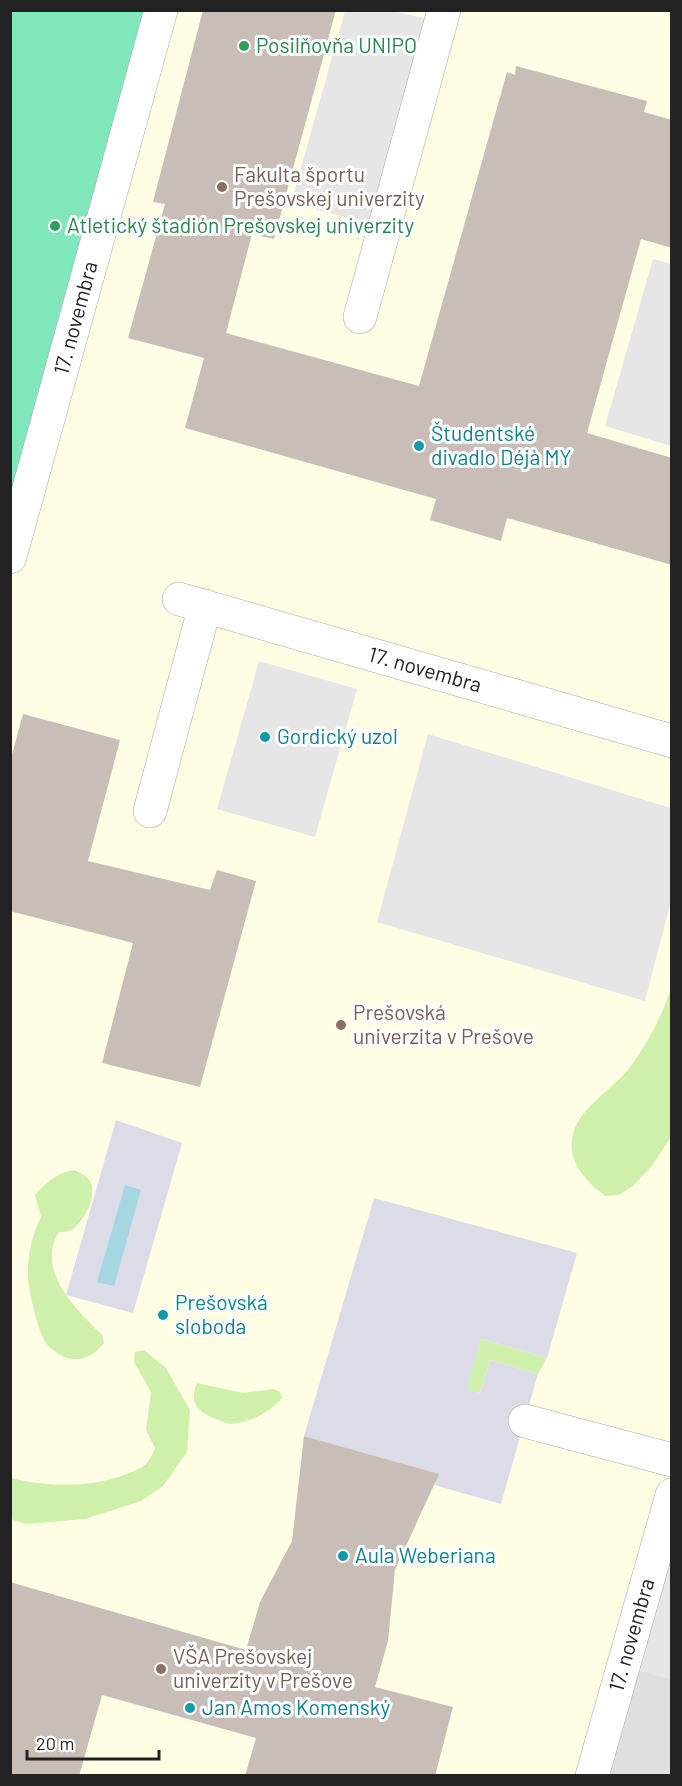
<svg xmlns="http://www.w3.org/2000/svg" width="682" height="1786" font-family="Barlow,sans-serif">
<rect width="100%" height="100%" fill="#f3efe8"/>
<path fill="#e0dfdf" d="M 671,1524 L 671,1775 L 601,1775 Z"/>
<path fill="#fffee5" d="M 164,11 L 671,11 L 672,1524 L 601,1775 L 11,1775 L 10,526 Z"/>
<path fill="#cff0ab" d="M 671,988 L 671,1137 L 651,1167 L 633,1186 L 619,1195 L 606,1196 C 575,1175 558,1144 585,1112 C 599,1095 618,1083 631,1066 C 648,1042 662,1016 671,988 Z
M 74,1170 C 80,1173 86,1175 90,1181 C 98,1194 85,1220 73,1229 C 69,1232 65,1232 59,1232 C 35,1271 77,1310 102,1335 L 104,1343 C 87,1365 63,1364 46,1343 C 38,1332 28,1289 28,1276 C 27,1257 32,1234 41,1217 L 35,1195 C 47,1182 56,1173 74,1170 Z
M 481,1339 L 547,1358 L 538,1374 L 490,1360 L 480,1393 L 466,1389 Z
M 144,1350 L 166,1368 L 190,1410 L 187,1452 L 163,1486 L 141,1501 L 85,1519 L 25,1524 L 11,1519 L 11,1478 C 51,1488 96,1488 134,1471 C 138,1469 143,1467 146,1464 C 150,1460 153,1453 155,1448 L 146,1430 L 151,1392 L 134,1362 L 135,1352 Z
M 197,1383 L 243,1393 L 274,1389 L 280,1392 L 282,1398 C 270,1412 251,1422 232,1424 C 226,1424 220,1420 214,1418 C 196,1411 189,1402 197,1383 Z"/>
<path fill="#80e7bc" d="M 11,11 L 164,11 L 11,526 Z"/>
<path fill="#e6e6e6" d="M 345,11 L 393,11 L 441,22 L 385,227 L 291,203 Z
M 653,259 L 671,264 L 671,446 L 605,426 Z
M 259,661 L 357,689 L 315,837 L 217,809 Z
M 428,734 L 671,808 L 671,901 L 645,1001 L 377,922 Z
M 671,1538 L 671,1680 L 634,1669 Z"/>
<path fill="#dcdce9" d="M 116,1120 L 182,1143 L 133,1313 L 66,1295 Z
M 374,1198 L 577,1253 L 547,1358 L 481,1339 L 467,1389 L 480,1393 L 490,1360 L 538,1374 L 501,1504 L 434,1485 L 438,1474 L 304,1436 Z"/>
<path fill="#a5d7e3" d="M 125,1185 L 141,1190 L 114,1286 L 97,1282 Z"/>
<path fill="#c8beb7" d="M 203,10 L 336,10 L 274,239 L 252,234 L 226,333 L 419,386 L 507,72 L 515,75 L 516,66 L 647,101 L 644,112 L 672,120 L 672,248 L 641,239 L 587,433 L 672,458 L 672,565 L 507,518 L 501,541 L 430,520 L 436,499 L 185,428 L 204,358 L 128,338 L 165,204 L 153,202 Z
M 23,714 L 120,740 L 88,861 L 210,890 L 217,870 L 256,881 L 200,1087 L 102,1063 L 133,943 L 10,911 L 10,762 Z
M 304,1436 L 439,1474 L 395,1570 L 388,1641 L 375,1687 L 453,1707 L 435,1776 L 245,1776 L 256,1738 L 102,1695 L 79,1776 L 10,1776 L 10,1582 L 246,1650 L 260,1602 L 292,1541 Z"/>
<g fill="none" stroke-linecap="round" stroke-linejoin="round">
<g stroke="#a9a9a9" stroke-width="34">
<path id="minor" d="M 360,317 L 444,10
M 10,557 L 161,10
M 179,599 L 672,741
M 150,811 L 205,606
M 525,1421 L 672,1460
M 592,1776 L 672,1495"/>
</g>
<use href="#minor" stroke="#fff" stroke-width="33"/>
</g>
<g fill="#2e9e5b" stroke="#fff" stroke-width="2">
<circle cx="244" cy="46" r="6"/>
<circle cx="55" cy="226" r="6"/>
</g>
<g fill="#8d6e63" stroke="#fff" stroke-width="2">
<circle cx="222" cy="187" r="6"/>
<circle cx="341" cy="1025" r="6"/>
<circle cx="161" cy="1669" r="6"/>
</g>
<g fill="#0f9aa8" stroke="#fff" stroke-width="2">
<circle cx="419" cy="446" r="6"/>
<circle cx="265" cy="737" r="6"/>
<circle cx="163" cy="1315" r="6"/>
<circle cx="343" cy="1556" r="6"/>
<circle cx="190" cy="1708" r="6"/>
</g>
<g text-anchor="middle" stroke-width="6" stroke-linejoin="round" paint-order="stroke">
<g font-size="21" fill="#27864d" stroke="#fff" text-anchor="start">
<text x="256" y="53">Posilňovňa UNIPO</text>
<text x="67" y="233">Atletický štadión Prešovskej univerzity</text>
</g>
<g font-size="21" fill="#785e54" stroke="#fff" text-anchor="start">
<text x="234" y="182">Fakulta športu<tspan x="234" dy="24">Prešovskej univerzity</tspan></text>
<text x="353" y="1020">Prešovská<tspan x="353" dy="24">univerzita v Prešove</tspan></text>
<text x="173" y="1664">VŠA Prešovskej<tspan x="173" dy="24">univerzity v Prešove</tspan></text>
</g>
<g font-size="21" fill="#222" stroke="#fff">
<text transform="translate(76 318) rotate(-75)" y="7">17. novembra</text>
<text transform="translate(425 670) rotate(16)" y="7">17. novembra</text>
<text transform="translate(632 1635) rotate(-74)" y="7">17. novembra</text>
</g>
<g font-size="21" fill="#0d838f" stroke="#fff" text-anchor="start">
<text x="431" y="441">Študentské<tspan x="431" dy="24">divadlo Déjà MY</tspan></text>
<text x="277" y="744">Gordický uzol</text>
<text x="175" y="1310">Prešovská<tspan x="175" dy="24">sloboda</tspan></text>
<text x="355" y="1563">Aula Weberiana</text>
<text x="202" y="1715">Jan Amos Komenský</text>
</g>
</g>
<rect width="682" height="1786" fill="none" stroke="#222222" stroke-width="24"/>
<path d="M27 1750v9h132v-9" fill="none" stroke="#222222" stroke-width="3"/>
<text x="36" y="1750" font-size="18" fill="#222222" stroke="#ffffff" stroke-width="4.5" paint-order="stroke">20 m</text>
</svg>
